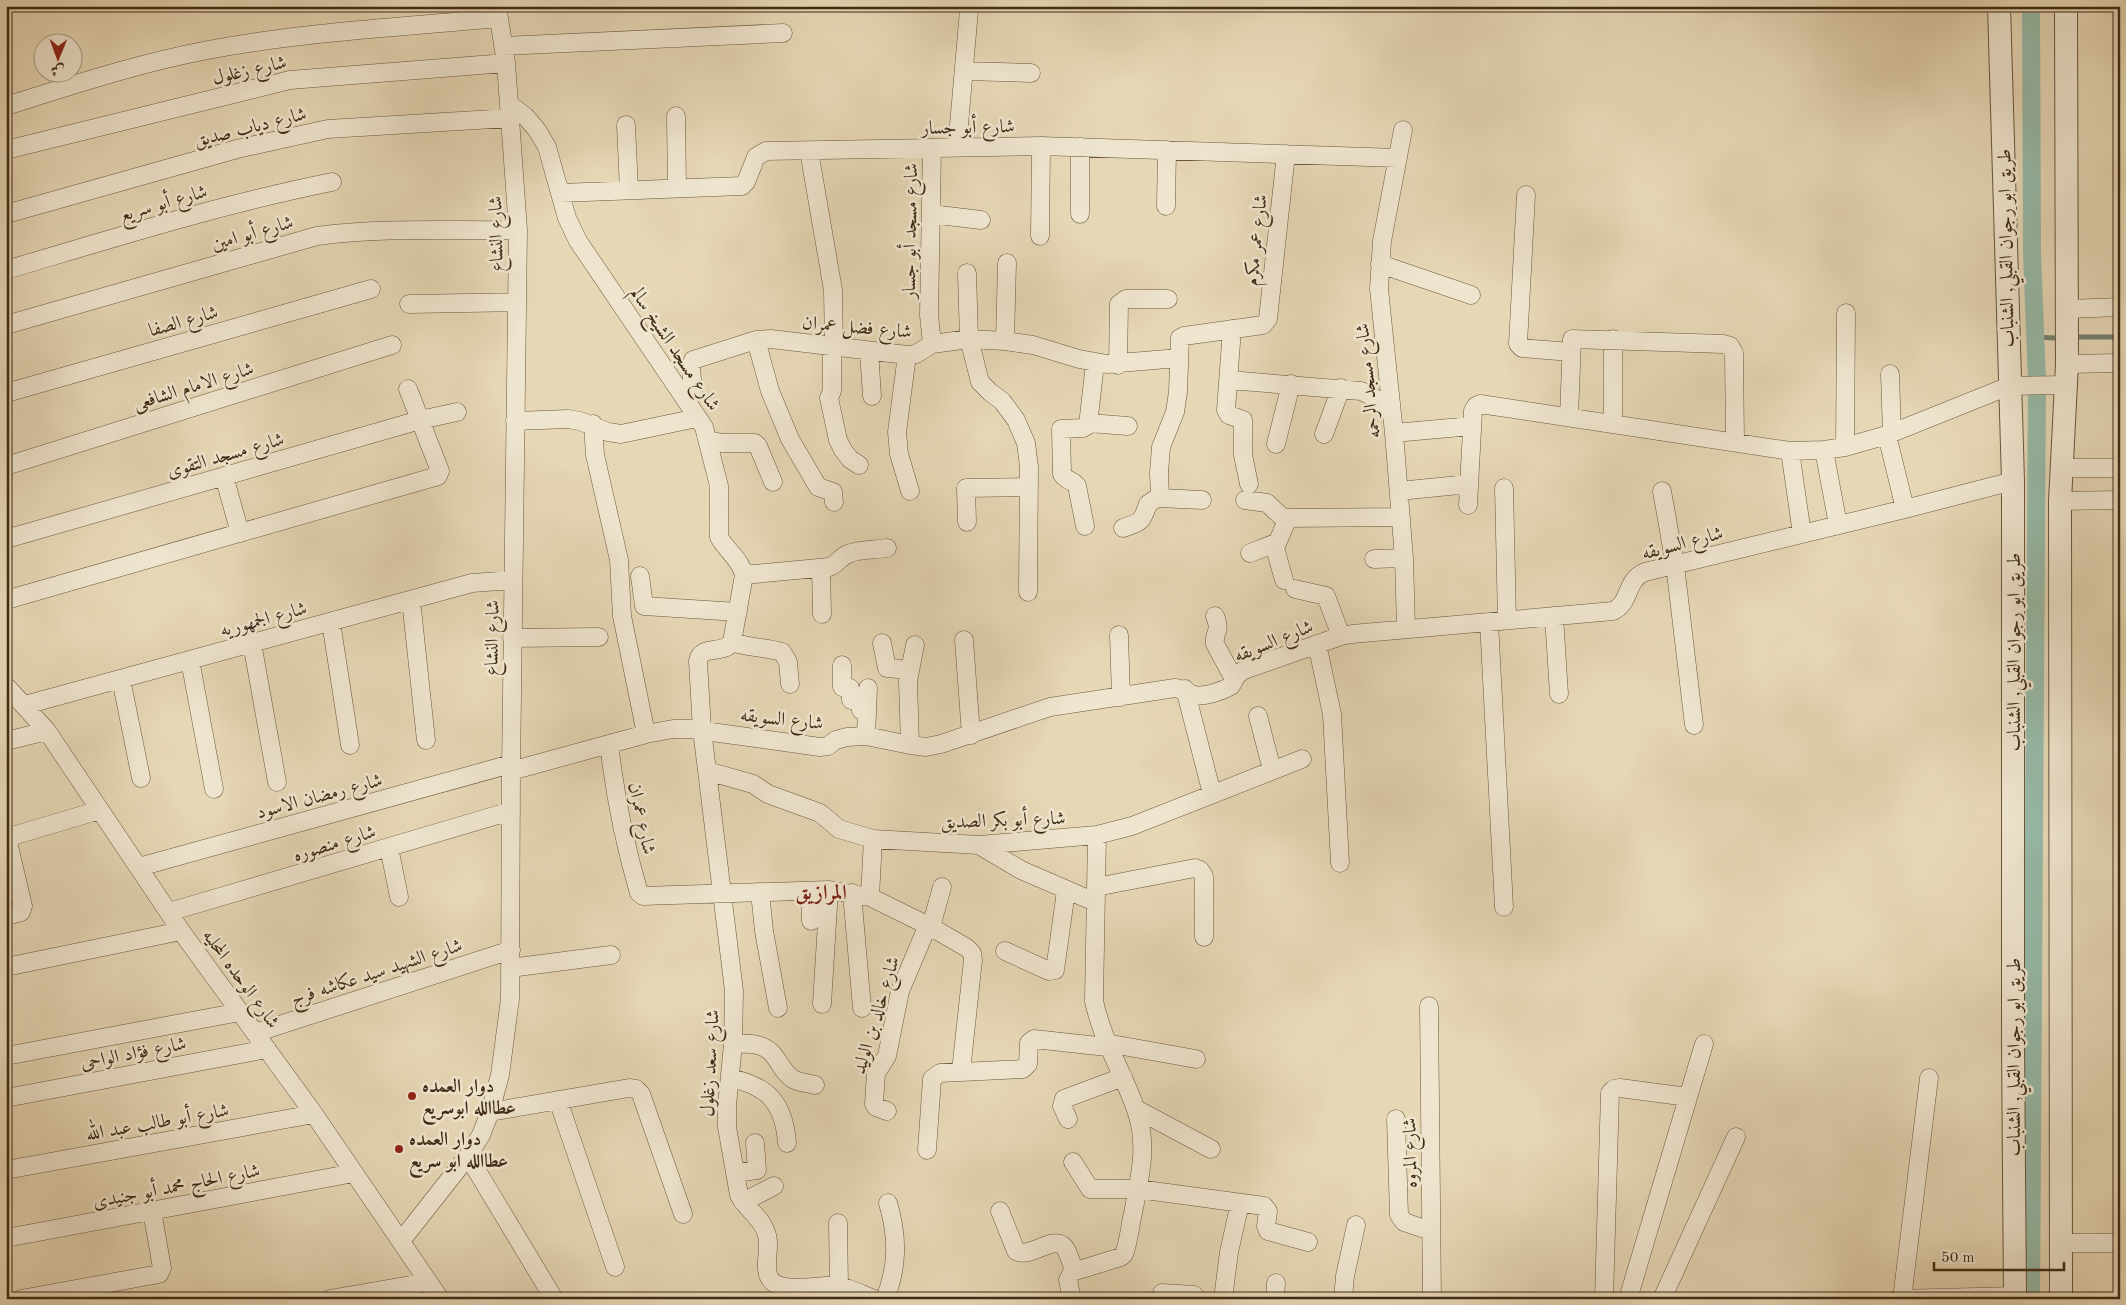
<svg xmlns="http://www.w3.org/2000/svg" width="2126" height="1305" font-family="'Old Standard TT',Amiri,serif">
<rect width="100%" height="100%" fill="#e6d7b5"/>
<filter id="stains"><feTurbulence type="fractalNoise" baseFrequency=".004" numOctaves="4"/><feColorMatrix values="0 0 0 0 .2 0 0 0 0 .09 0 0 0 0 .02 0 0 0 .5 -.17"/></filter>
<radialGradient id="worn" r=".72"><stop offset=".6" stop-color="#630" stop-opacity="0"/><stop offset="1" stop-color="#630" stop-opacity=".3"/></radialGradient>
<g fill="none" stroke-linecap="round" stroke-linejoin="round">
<path stroke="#73816d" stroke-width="5" d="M 2035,337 L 2056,338
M 2079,337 L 2120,337"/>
<path stroke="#97baa8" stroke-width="18" d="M 2031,1299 L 2037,380 L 2032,254 L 2031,6"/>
<g stroke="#68563d" stroke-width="19">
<path id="minor" d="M 504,46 L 783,33
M 964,71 L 1031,73
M 509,104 L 525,116 L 537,130 L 547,147 L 567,218 L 578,241 L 704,427 L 719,486 L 719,537 C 726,550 741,560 744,575 L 732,642 C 724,655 701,644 698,661 L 702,730 L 734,991 L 733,1044 L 727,1106 L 727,1127 L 739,1195 C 746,1209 761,1217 766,1232 C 772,1246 763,1264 769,1277 C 778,1296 820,1284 838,1286 C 850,1288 863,1295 874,1299
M 6,106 C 73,85 139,63 208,50 C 303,32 402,27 499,18
M 676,116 L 677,188
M 626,125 L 629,190
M 1403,130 L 1382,241 L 1379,289 L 1394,433 L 1404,558 L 1406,628
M 932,148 L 929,315 L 932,344
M 957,148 L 969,10
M 6,150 L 290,80 L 506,63
M 809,151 L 833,290 L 834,347
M 560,193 L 742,186 L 746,182 L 756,157 L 766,151 L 1041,146 L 1398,158
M 1526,195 L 1518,344 L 1522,348 L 1571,352
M 1166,206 L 1167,150
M 6,214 L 237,149 L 328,129 L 510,118
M 931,214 L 981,220
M 1080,214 L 1080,147
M 1040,236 L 1041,146
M 1380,264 L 1471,295
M 6,270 C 114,238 222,204 332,182
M 967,273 L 969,339 L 980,382 L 990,392 L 1002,401 L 1016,420 L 1026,443 L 1029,467 L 1028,592
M 409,304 L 517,302
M 2067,309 L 2120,307
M 6,325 L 317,236 C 383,227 451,231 518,230
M 1232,329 L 1226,410 L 1229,415 L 1243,420 L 1243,455 L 1249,484
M 756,340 L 770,391 L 790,439 L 818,487 L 833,492 L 834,502
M 1005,341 L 1007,263
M 832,347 L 832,391 L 829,398 L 838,440 L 843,450 L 850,459 L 859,465
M 869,351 L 872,396
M 907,355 L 897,432 L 899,454 L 910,491
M 2067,364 L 2120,363
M 1118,365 L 1119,304 L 1126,299 L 1168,299
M 1890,374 L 1892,433
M 1229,380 L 1361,391 C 1375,397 1383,403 1392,415
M 6,393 L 371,289
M 687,401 L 693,393 L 691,366 L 693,360 L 756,340 L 771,339 L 907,355 L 916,354 L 932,344 L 969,339 L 1005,341 L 1033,345 L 1079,359 L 1107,364 L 1179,358
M 1569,417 L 1572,339 L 1723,344 L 1730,346 L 1734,353 L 1735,442
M 515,421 L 568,419 L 580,421 L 608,432 L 621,434 L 697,418
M 1089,423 L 1128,426
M 593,424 L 595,455 L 619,560 L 622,616 L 646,734
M 1613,424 L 1613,339
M 1394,433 L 1472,426
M 1324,434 L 1341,388
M 1887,435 L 1905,509
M 708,440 L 721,443 L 755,443 L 758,446 L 773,482
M 1276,444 L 1291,384
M 1845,447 L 1846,313
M 1824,450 L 1838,525
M 1790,451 L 1802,534
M 6,466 L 392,345
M 2062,468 L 2120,468
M 224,476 L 240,533
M 1504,488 L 1507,620
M 1399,491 L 1469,484
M 1662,491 L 1675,565 L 1694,725
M 1159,498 L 1202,500
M 1245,500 L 1267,503 L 1283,518 L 1288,518 L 1401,517
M 2060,501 L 2120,500
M 1468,505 L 1473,411 L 1476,406 L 1480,404 L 1790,451 L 1824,450 L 1845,447 L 1887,435 L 2009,386 L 2066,385
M 967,522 L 966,488 L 1029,487
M 1085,526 L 1077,486 C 1073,480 1066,481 1062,474 L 1061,429 L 1083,428 L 1088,425 L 1095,363
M 1123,528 C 1141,522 1142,522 1148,504 L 1160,496 L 1159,473 L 1161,447 L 1175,412 L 1178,392 L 1180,338 L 1184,336 L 1263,325 L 1268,319 L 1286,154
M 6,539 L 420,420 L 457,412
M 1250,553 L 1276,543
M 1374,559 L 1404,558
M 821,568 L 822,614
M 744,575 L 829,567 C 837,565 840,557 848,554 C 859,549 875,550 887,548
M 640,576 L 644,606 L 738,612
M 1284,580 L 1275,548 L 1288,518
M 1295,589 L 1326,596 L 1341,636
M 6,600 L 438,476 L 440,471 L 408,389
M 411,600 L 426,740
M 1215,616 C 1222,634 1213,631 1215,644 L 1234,679
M 1554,616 L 1559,694
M 331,622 L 350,745
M 1489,622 L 1504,907
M 1119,635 L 1121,697
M 512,638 L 599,637
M 964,640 L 971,735
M 732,642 C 749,648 765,647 782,652 L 788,662 L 790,684
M 252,643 L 277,782
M 882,643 L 887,668 L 909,670
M 1317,644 L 1332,714 L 1340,863
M 190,660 L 214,789
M 842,665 L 842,687 L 850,688 L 851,700 L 859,701 L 861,710 L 867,710
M 121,679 L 141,778
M 6,686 L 47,731 L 181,931 L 314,1114 L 440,1299
M 1185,689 L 1212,794
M 25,705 L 472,583 L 513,580
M 1258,716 L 1272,770
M 866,736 L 868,688
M 6,741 L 47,731
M 609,744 C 615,796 624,842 639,893 L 643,896 L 829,890 L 870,897 L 931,927 L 967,948 L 972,953 L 973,960 L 961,1071
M 910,745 L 908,681 L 915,645
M 511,771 L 646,734 L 673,729 L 690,729 L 820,747 L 828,746 L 836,740 L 847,737 L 866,736 L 910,745 L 926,747 L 941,744 L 1050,707 L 1175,688 C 1183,689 1187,693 1195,695 C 1205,697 1222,691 1231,686 L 1237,675 L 1244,670 L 1341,636 L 1352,634 L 1613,611 C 1631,603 1625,580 1645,572 L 1905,509 L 2013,481
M 707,771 L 753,784 L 768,794 L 820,813 L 839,829 L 873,839 L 979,845 L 1097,835 L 1132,826 L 1302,759
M 6,838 L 100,810
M 979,845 L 1021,870 L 1095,902
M 389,847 L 399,897
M 139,867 L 511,764
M 1096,887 L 1195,868 L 1200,870 L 1204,876 L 1204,937
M 810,891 L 811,921
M 760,892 L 764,931 L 778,1008
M 852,893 L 862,1008
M 870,897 L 873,839
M 169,912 L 511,811
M 6,916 L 21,912 L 23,906 L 7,838
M 931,927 L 942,887
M 1005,951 L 1049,971 L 1055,970 L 1066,891
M 6,967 L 181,931
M 510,968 L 611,955
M 822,1004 L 829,890
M 1429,1006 L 1432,1299
M 255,1033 L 511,950
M 1106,1043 L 1196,1059
M 733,1044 C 741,1044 749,1043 757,1045 C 778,1049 778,1070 793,1079 C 800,1083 808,1083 815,1085
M 6,1056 L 240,1012
M 730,1078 C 768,1086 784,1103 787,1143
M 6,1098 L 267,1049
M 558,1100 L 615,1267
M 1136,1109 L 1211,1149
M 887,1111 L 876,1107 L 874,1104 L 876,1073 L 887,1056 L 900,991 L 928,925
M 490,1112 L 629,1088 L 636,1089 L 641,1094 L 683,1214
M 1068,1119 L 1062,1106 L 1064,1099 L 1123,1077
M 1396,1119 L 1399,1215 L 1404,1222 L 1431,1231
M 927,1150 L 932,1079 L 940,1073 L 1023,1069 L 1028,1064 L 1029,1043 L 1034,1039 L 1107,1047
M 468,1156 L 554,1299
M 1073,1162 L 1090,1189 L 1138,1189 L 1264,1206 L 1268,1211 L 1266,1226 L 1268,1231 L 1308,1242
M 6,1170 L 314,1114
M 735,1173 L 757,1170 L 755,1143
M 743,1202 L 774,1186
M 1000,1211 L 1016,1251 C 1030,1259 1050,1237 1062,1245 C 1068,1249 1071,1263 1074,1270
M 838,1223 L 839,1286
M 6,1238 L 354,1173
M 401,1241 L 468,1156 L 481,1135 L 490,1112 L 500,1075 L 510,999 L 511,771 L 518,230 L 506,63 L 497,6
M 2061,1243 L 2120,1243
M 1162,1293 L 1194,1295
M 21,1299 L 159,1274 L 162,1268 L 152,1211
M 330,1299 L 428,1282
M 885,1299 C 898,1266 898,1237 888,1203
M 1072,1299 L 1068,1280 L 1072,1272 L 1121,1257 L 1124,1254 C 1129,1241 1130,1226 1133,1213 C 1140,1177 1149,1143 1135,1107 C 1122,1071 1102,1039 1094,1001 L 1097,835
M 1223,1299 L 1229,1252 L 1240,1203
M 1275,1299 L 1276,1283
M 1343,1299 L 1345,1276 L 1356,1225
M 1604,1299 L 1610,1093 L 1614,1089 L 1620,1088 L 1688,1097
M 1628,1299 L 1704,1044
M 1662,1299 L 1736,1137
M 1898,1299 L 2015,1296
M 1902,1299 L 1929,1078"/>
</g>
<g stroke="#68563d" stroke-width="24">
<path id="tertiary" d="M 1999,6 L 2013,481 L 2013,1043 L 2015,1299
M 2061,1299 L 2060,501 L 2067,364 L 2066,6"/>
</g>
<use href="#minor" stroke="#efe5cf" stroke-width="18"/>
<use href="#tertiary" stroke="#efe5cf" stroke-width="22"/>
</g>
<g fill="#8f2418" stroke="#efe5cf" stroke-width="2">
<circle cx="412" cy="1096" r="5"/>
<circle cx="399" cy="1149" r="5"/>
</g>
<g text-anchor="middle" stroke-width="5" stroke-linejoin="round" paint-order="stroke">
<g font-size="19" fill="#3e2b15" stroke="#efe5cf">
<text transform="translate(249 69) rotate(-13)" y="7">شارع زغلول</text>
<text transform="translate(250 126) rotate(-14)" y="7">شارع دياب صديق</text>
<text transform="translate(968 126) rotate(-1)" y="7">شارع أبو جسار</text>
<text transform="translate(163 202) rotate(-16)" y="7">شارع أبو سريع</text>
<text transform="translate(909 231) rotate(-89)" y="7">شارع مسجد أبو جسار</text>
<text transform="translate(252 232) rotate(-16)" y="7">شارع أبو امين</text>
<text transform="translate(495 234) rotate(-91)" y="7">شارع النشاع</text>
<text transform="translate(1255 240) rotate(-84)" y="7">شارع عمر مكرم</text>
<text transform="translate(2005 248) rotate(-91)" y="7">طريق ابو رجوان القبلي, الشنباب</text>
<text transform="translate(183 320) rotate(-16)" y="7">شارع الصفا</text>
<text transform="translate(857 326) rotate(5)" y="7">شارع فضل عمران</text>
<text transform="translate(676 348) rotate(56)" y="7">شارع مسجد الشيخ سالم</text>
<text transform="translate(1367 381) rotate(-96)" y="7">شارع مسجد الرحمه</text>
<text transform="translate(193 385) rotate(-17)" y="7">شارع الامام الشافعى</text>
<text transform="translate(225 454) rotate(-16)" y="7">شارع مسجد التقوى</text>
<text transform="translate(1682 542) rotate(-15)" y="7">شارع السويقه</text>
<text transform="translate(263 618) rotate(-15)" y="7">شارع الجمهوريه</text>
<text transform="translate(491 638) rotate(-89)" y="7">شارع النشاع</text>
<text transform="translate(1273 640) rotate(-22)" y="7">شارع السويقه</text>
<text transform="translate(2013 652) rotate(-90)" y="7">طريق ابو رجوان القبلي, الشنباب</text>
<text transform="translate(782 718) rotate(6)" y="7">شارع السويقه</text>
<text transform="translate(319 795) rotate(-15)" y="7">شارع رمضان الاسود</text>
<text transform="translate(643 818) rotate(78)" y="7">شارع عمران</text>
<text transform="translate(1003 819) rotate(-2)" y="7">شارع أبو بكر الصديق</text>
<text transform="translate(334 842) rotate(-17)" y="7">شارع منصوره</text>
<text transform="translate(376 971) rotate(-18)" y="7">شارع الشهيد سيد عكاشه فرج</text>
<text transform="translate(242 978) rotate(54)" y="7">شارع الوحده المحليه</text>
<text transform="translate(875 1015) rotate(-73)" y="7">شارع خالد بن الوليد</text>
<text transform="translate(133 1052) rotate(-11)" y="7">شارع فؤاد الواحى</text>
<text transform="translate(2013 1057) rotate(-90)" y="7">طريق ابو رجوان القبلي, الشنباب</text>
<text transform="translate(709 1063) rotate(-87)" y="7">شارع سعد زغلول</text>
<text transform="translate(157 1121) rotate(-10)" y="7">شارع أبو طالب عبد الله</text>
<text transform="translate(1409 1153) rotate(-91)" y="7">شارع المروه</text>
<text transform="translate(176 1185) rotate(-11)" y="7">شارع الحاج محمد أبو جنيدى</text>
</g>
<g font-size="19" font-weight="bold" fill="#3e2b15" stroke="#efe5cf" text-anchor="start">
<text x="422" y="1092">دوار العمده<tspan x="422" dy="22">عطاالله ابوسريع</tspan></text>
<text x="409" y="1145">دوار العمده<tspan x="409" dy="22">عطاالله ابو سريع</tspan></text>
</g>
<g font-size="21" font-weight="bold" fill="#7a1f14" stroke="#efe5cf">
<text x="821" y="899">المرازيق</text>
</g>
</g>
<rect width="2126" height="1305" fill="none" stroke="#e6d7b5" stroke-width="25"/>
<rect x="8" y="8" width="2111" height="1290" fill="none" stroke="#3e2b15" stroke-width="2.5"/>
<rect x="12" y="12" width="2101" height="1280" fill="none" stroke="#3e2b15"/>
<g transform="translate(58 58) rotate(181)"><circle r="24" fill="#efe5cf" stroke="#a89b85"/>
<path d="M0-4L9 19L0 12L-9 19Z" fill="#8f2418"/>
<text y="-8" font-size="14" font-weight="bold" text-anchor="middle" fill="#3e2b15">ش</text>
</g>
<path d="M1934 1262v8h130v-8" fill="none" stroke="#3e2b15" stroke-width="2.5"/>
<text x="1941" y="1262" font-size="15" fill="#3e2b15" stroke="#efe5cf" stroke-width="4" paint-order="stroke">50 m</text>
<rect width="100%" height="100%" filter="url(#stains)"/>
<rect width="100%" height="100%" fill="url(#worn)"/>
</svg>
